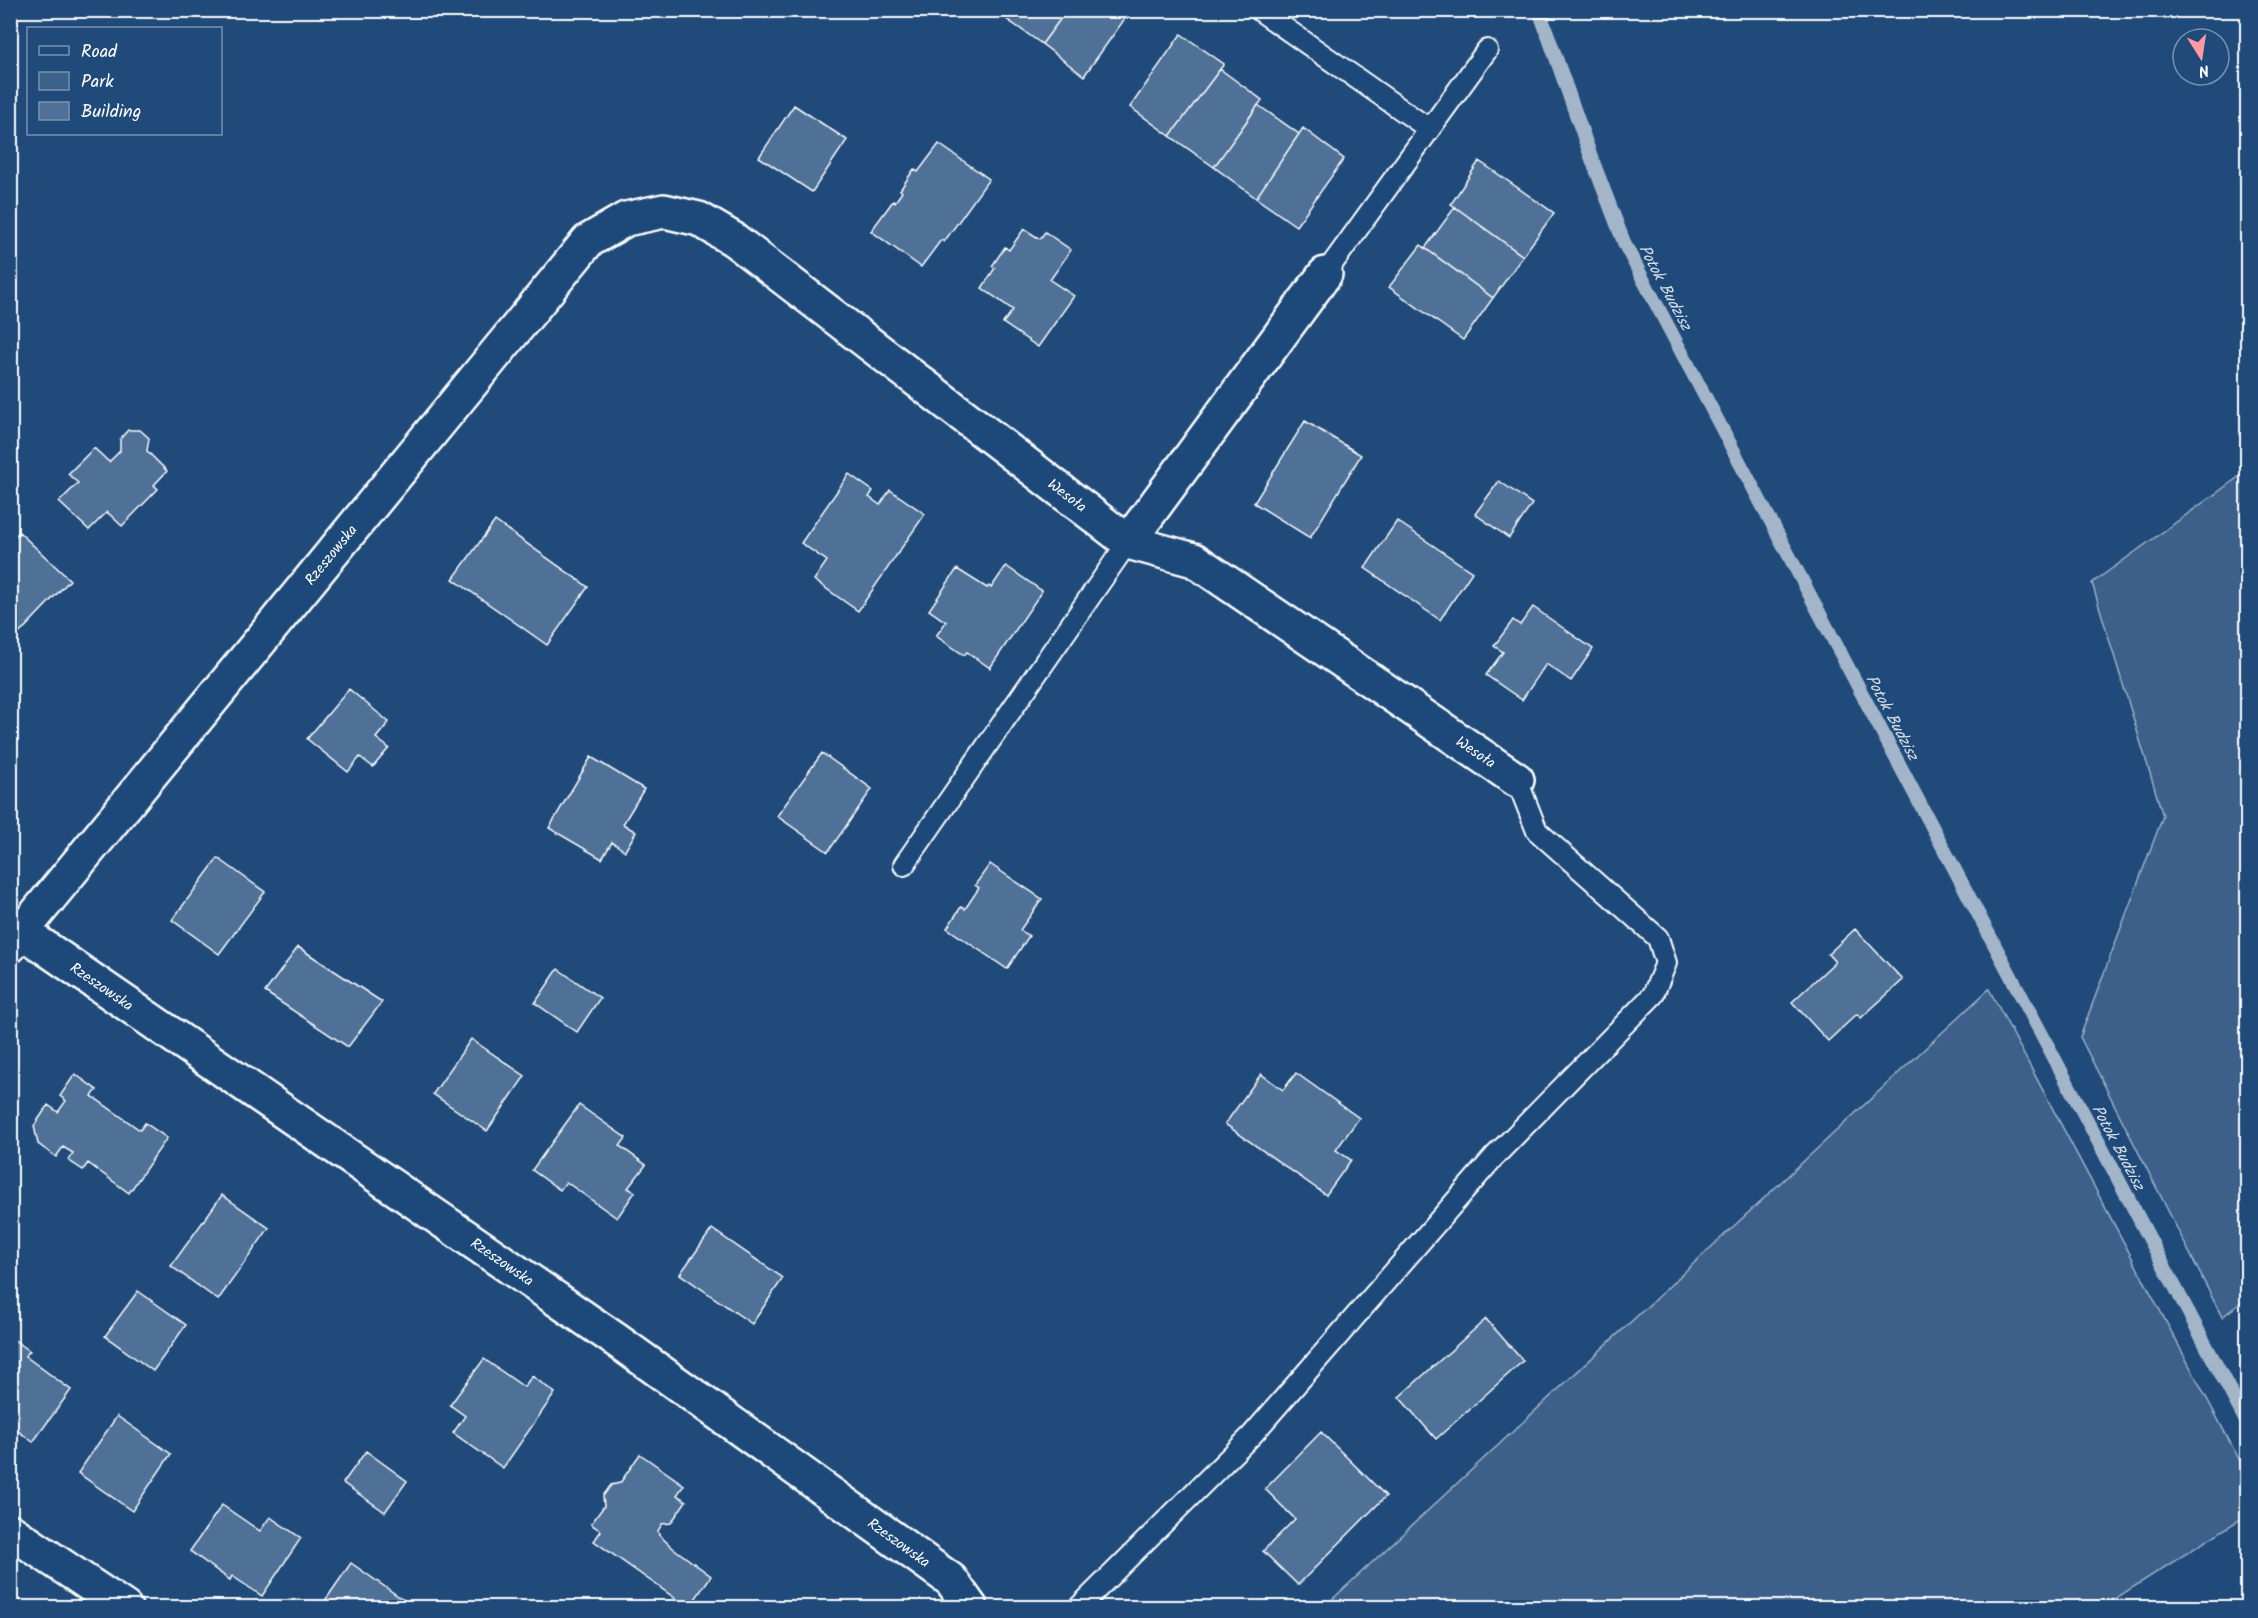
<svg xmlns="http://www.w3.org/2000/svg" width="2258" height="1618" font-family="Kalam,sans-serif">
<rect width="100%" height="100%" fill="#1f4a7a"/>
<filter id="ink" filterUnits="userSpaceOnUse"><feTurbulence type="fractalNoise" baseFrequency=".0167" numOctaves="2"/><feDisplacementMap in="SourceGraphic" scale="12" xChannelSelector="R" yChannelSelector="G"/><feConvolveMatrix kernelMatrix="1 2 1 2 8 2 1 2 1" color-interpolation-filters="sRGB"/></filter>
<g filter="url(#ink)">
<path fill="#3c618b" stroke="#9eb0c5" stroke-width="1.5" d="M 2247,471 L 2248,1297 L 2222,1317 L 2080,1037 L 2163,816 L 2092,583 Z
M 1989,989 L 2247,1474 L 2247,1515 L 2102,1607 L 1324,1607 Z"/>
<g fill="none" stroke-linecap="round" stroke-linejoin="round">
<path stroke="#a3b5c8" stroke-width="14" d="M 1539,10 L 1590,154 L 1625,245 L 2248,1425"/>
</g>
<path fill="#507197" stroke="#fff" stroke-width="1.5" d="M 1006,10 L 1067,10 L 1042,44 L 1002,16 Z
M 1067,10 L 1131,10 L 1084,76 L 1042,44 Z
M 1181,34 L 1224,64 L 1170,136 L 1130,107 Z
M 1220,69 L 1262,100 L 1214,167 L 1170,136 Z
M 794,105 L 847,140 L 812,192 L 759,157 Z
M 1258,105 L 1299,134 L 1256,198 L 1214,167 Z
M 1303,128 L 1344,159 L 1296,226 L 1256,198 Z
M 939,144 L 989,179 L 944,242 L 941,240 L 921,267 L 871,231 L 893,201 L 895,202 L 902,192 L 900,190 L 914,169 L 918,172 Z
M 1479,161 L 1554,213 L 1523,256 L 1451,204 Z
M 1455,207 L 1523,256 L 1493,298 L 1425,248 Z
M 1024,229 L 1040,239 L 1045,232 L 1071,250 L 1050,280 L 1074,296 L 1038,347 L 1003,323 L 1013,310 L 982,288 L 995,268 L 992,266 L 1005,247 L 1009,250 Z
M 1421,245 L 1493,298 L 1463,340 L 1389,287 Z
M 1305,421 L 1361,455 L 1310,538 L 1254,503 Z
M 128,430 L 140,430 L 149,438 L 147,451 L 167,471 L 154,485 L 158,489 L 122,526 L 107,512 L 89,530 L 59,502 L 78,483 L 68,474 L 94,448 L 109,462 L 120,451 L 120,439 Z
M 849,474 L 873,491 L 869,497 L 880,505 L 890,490 L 925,514 L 858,611 L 814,580 L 827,561 L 801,543 Z
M 1499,481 L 1532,504 L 1509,538 L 1475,514 Z
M 495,521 L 588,587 L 547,645 L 453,579 Z
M 1397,521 L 1472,572 L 1440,620 L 1365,568 Z
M 19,532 L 70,580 L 13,640 L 10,638 L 10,541 Z
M 1006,566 L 1042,591 L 990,668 L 967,652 L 964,655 L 936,636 L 946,622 L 929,610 L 957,569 L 987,588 L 989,586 L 991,588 Z
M 1533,607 L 1593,649 L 1571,681 L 1546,664 L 1522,700 L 1486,675 L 1503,652 L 1494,646 L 1513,620 L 1520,625 Z
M 349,689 L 389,722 L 376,738 L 389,748 L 373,767 L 360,757 L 348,772 L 307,739 Z
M 822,753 L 872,789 L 828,852 L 777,816 Z
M 591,757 L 644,789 L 623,824 L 636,832 L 625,851 L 612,842 L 602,859 L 549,828 Z
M 218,858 L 265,892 L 219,954 L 172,920 Z
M 990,864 L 1042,899 L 1020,930 L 1029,936 L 1007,969 L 947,928 L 961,907 L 965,909 L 979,888 L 975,885 Z
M 1855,929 L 1903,980 L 1861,1018 L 1857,1014 L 1828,1041 L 1792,1002 L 1835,962 L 1828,954 Z
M 298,947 L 382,1002 L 348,1047 L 265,992 Z
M 558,969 L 600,998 L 577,1032 L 535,1003 Z
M 471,1039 L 525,1076 L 487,1131 L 433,1094 Z
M 1296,1073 L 1359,1118 L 1336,1150 L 1351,1160 L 1326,1195 L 1225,1124 L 1261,1074 L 1283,1090 Z
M 75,1074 L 97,1090 L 92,1096 L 140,1130 L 145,1123 L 167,1138 L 129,1193 L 88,1163 L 83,1170 L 68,1160 L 73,1153 L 63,1147 L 56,1157 L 38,1144 L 34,1126 L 48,1105 L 58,1112 L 66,1101 L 60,1096 Z
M 579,1105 L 626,1138 L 620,1146 L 646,1165 L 628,1188 L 635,1192 L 617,1218 L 566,1182 L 560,1190 L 532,1170 Z
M 222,1195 L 269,1228 L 218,1300 L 171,1266 Z
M 712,1229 L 783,1278 L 752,1324 L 680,1274 Z
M 138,1291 L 186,1325 L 153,1371 L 105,1336 Z
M 1486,1319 L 1523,1361 L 1436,1439 L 1399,1397 Z
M 10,1337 L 30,1351 L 25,1356 L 71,1390 L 33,1442 L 10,1425 Z
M 484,1359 L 524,1387 L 532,1376 L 555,1393 L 503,1468 L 453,1433 L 465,1416 L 450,1405 Z
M 117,1416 L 171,1454 L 132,1511 L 78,1473 Z
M 1321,1432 L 1386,1496 L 1298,1585 L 1263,1551 L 1295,1519 L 1265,1489 Z
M 366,1451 L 407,1481 L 385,1512 L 343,1483 Z
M 640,1454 L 684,1485 L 677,1495 L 686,1501 L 671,1523 L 662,1524 L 658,1531 L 659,1535 L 673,1548 L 711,1576 L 689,1608 L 594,1541 L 601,1531 L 591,1524 L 604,1506 L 603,1496 L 611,1485 L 620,1483 Z
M 222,1505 L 260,1531 L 270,1517 L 301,1538 L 262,1596 L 232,1576 L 230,1580 L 190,1551 Z
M 351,1563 L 415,1608 L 320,1608 Z
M 10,1593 L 20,1600 L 15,1605 L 18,1608 L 10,1608 Z"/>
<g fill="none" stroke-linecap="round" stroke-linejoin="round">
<g stroke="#fff" stroke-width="24">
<path id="lane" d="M 1259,10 L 1429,129
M 1325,274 L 1487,50
M 904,865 L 1128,542
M 1078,1608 L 1252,1435 L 1494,1157 L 1653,995 L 1666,963 L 1658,938 L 1537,831 L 1517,780"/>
</g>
<g stroke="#fff" stroke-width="38">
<g id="street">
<path d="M 1128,542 L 1325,274"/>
<path id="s1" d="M 21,931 L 616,1340 L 951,1580 L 971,1608"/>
<path id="s2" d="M 10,946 L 588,241 L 626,219 L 664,211 L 699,219 L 733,239 L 1128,542 L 1194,560 L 1517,780"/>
<path d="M 10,1531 L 125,1608"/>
</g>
</g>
<use href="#lane" stroke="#1f4a7a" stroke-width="20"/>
<use href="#street" stroke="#1f4a7a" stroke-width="33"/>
</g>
</g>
<g text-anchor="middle" stroke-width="4.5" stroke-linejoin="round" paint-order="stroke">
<g font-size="15" fill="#fff" stroke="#1f4a7a">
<text dy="5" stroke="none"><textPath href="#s2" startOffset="1491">Wesoła</textPath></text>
<text dy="5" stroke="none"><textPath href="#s2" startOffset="506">Rzeszowska</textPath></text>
<text dy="5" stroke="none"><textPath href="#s2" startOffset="1977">Wesoła</textPath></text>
<text dy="5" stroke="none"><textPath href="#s1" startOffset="98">Rzeszowska</textPath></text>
<text dy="5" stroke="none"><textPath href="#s1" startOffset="584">Rzeszowska</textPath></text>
<text dy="5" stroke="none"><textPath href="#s1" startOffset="1070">Rzeszowska</textPath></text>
</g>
<g font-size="16" font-style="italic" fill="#d8e0e8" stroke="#1f4a7a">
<text transform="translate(1666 287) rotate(62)" y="6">Potok Budzisz</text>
<text transform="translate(1893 717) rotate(62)" y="6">Potok Budzisz</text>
<text transform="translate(2119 1147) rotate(62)" y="6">Potok Budzisz</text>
</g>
</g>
<rect width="2258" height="1618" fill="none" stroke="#1f4a7a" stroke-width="36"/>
<rect x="18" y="18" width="2222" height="1582" fill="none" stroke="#fff" stroke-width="2" filter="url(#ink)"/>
<rect x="27" y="27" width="195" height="108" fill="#1f4a7a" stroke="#7992af" stroke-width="1.5"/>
<rect x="39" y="46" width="30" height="9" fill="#1f4a7a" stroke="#7992af" stroke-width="1.5"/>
<text x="81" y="57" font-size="18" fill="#ffffff">Road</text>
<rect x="39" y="72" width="30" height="18" fill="#3c618b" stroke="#7992af" stroke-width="1.5"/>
<text x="81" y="87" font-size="18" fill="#ffffff">Park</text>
<rect x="39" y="102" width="30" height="18" fill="#507197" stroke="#7992af" stroke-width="1.5"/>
<text x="81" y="117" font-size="18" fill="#ffffff">Building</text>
<g transform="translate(2201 57) rotate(168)"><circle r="28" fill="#1f4a7a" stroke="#7992af" stroke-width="1.5"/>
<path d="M0-4.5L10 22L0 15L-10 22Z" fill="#ff9aa2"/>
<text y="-9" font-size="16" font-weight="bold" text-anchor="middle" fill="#ffffff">N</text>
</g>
</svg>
